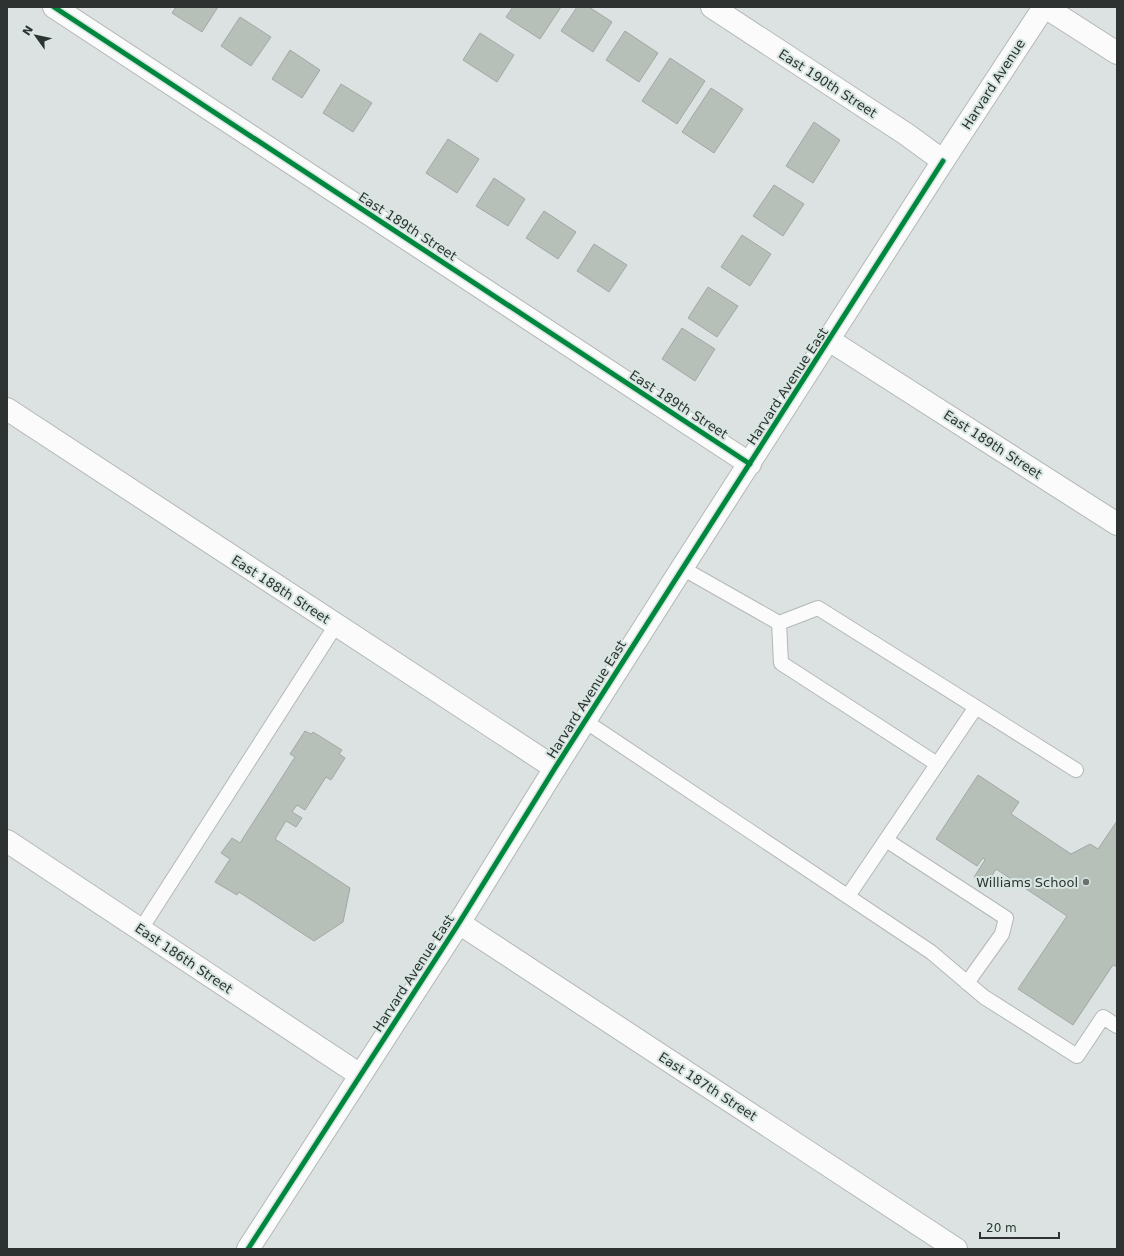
<svg xmlns="http://www.w3.org/2000/svg" width="1124" height="1256" font-family="'DejaVu Sans',sans-serif">
<rect width="100%" height="100%" fill="#dce2e1"/>
<path fill="#b7bfb9" stroke="#a3a7a5" d="M 176,7 L 218,7 L 202,32 L 172,13 Z
M 513,7 L 561,7 L 540,39 L 506,17 Z
M 577,7 L 589,7 L 612,22 L 593,52 L 561,31 Z
M 240,17 L 271,37 L 251,66 L 221,46 Z
M 625,31 L 658,53 L 639,82 L 606,60 Z
M 480,33 L 514,55 L 497,82 L 463,60 Z
M 290,50 L 320,70 L 302,98 L 272,79 Z
M 670,58 L 705,81 L 677,124 L 642,101 Z
M 341,84 L 372,103 L 353,132 L 323,113 Z
M 711,88 L 743,109 L 714,153 L 682,132 Z
M 814,122 L 840,140 L 813,183 L 786,166 Z
M 448,139 L 479,159 L 457,193 L 426,173 Z
M 494,178 L 525,199 L 508,226 L 476,206 Z
M 774,185 L 804,204 L 783,236 L 753,216 Z
M 544,211 L 576,232 L 558,259 L 526,238 Z
M 742,235 L 771,254 L 750,286 L 721,267 Z
M 594,244 L 627,265 L 609,292 L 577,271 Z
M 708,287 L 738,306 L 717,337 L 688,318 Z
M 682,328 L 715,349 L 695,381 L 662,359 Z
M 305,731 L 311,734 L 313,732 L 342,750 L 339,754 L 345,758 L 331,780 L 326,777 L 305,810 L 297,805 L 292,812 L 302,818 L 296,827 L 286,821 L 275,839 L 350,888 L 343,922 L 314,941 L 239,892 L 237,895 L 215,882 L 230,859 L 221,853 L 232,838 L 240,843 L 295,757 L 290,754 Z
M 978,775 L 1019,802 L 1011,814 L 1071,854 L 1090,844 L 1098,849 L 1117,821 L 1117,967 L 1113,965 L 1073,1025 L 1018,989 L 1067,916 L 996,869 L 986,885 L 974,877 L 985,860 L 983,858 L 977,866 L 936,839 Z"/>
<g fill="none" stroke-linecap="round" stroke-linejoin="round">
<g stroke="#b3b8b7" stroke-width="16">
<path id="service" d="M 682,568 L 779,623 L 818,608 L 1076,770
M 779,623 L 781,663 L 937,764
M 585,721 L 931,952 L 984,997 L 1077,1056 L 1103,1017 L 1117,1026
M 886,840 L 1006,918 L 1002,934 L 967,983
M 848,896 L 976,707
M 141,929 L 336,625"/>
</g>
<g stroke="#b3b8b7" stroke-width="24">
<path id="minor" d="M 54,7 L 750,464
M 712,7 L 906,134 L 943,161
M 1045,7 L 1117,53
M 829,340 L 1117,524
M 7,409 L 555,768
M 7,841 L 360,1075
M 459,923 L 956,1249"/>
</g>
<g stroke="#b3b8b7" stroke-width="24">
<path id="secondary" d="M 248,1249 L 459,923 L 555,768 L 682,568 L 943,161 L 1044,7"/>
</g>
<use href="#service" stroke="#fafbfa" stroke-width="14"/>
<use href="#minor" stroke="#fafbfa" stroke-width="22"/>
<use href="#secondary" stroke="#fafbfa" stroke-width="22"/>
<g stroke="#d8e6e2" stroke-width="8">
<path id="cycleway" d="M 54,7 L 750,464
M 248,1249 L 459,923 L 555,768 L 943,161"/>
</g>
<use href="#cycleway" stroke="#00873e" stroke-width="5"/>
</g>
<circle fill="#6b706f" stroke="#d8e6e2" stroke-width="1.5" cx="1086" cy="882" r="4"/>
<g text-anchor="middle" stroke-width="4" stroke-linejoin="round" paint-order="stroke">
<g font-size="13" fill="#2e3331" stroke="#d8e6e2">
<text transform="translate(828 83) rotate(33)" y="5">East 190th Street</text>
<text transform="translate(993 84) rotate(-57)" y="5">Harvard Avenue</text>
<text transform="translate(408 226) rotate(33)" y="5">East 189th Street</text>
<text transform="translate(787 386) rotate(-57)" y="5">Harvard Avenue East</text>
<text transform="translate(679 404) rotate(33)" y="5">East 189th Street</text>
<text transform="translate(993 444) rotate(33)" y="5">East 189th Street</text>
<text transform="translate(281 589) rotate(33)" y="5">East 188th Street</text>
<text transform="translate(586 699) rotate(-58)" y="5">Harvard Avenue East</text>
<text transform="translate(184 958) rotate(34)" y="5">East 186th Street</text>
<text transform="translate(413 973) rotate(-57)" y="5">Harvard Avenue East</text>
<text transform="translate(708 1086) rotate(33)" y="5">East 187th Street</text>
</g>
<g font-size="13" fill="#2e3331" stroke="#d8e6e2" text-anchor="end">
<text x="1078" y="887">Williams School</text>
</g>
</g>
<rect width="1124" height="1256" fill="none" stroke="#2e3331" stroke-width="16"/>
<g transform="translate(36 36) rotate(303)" stroke="#d8e6e2" stroke-width="3" paint-order="stroke">
<path d="M0-3L7 15L0 10L-7 15Z" fill="#2e3331"/>
<text y="-6" font-size="11" font-weight="bold" text-anchor="middle" fill="#2e3331">N</text>
</g>
<path d="M980 1232v6h79v-6" fill="none" stroke="#2e3331" stroke-width="2"/>
<text x="986" y="1232" font-size="12" fill="#2e3331" stroke="#d8e6e2" stroke-width="3" paint-order="stroke">20 m</text>
</svg>
